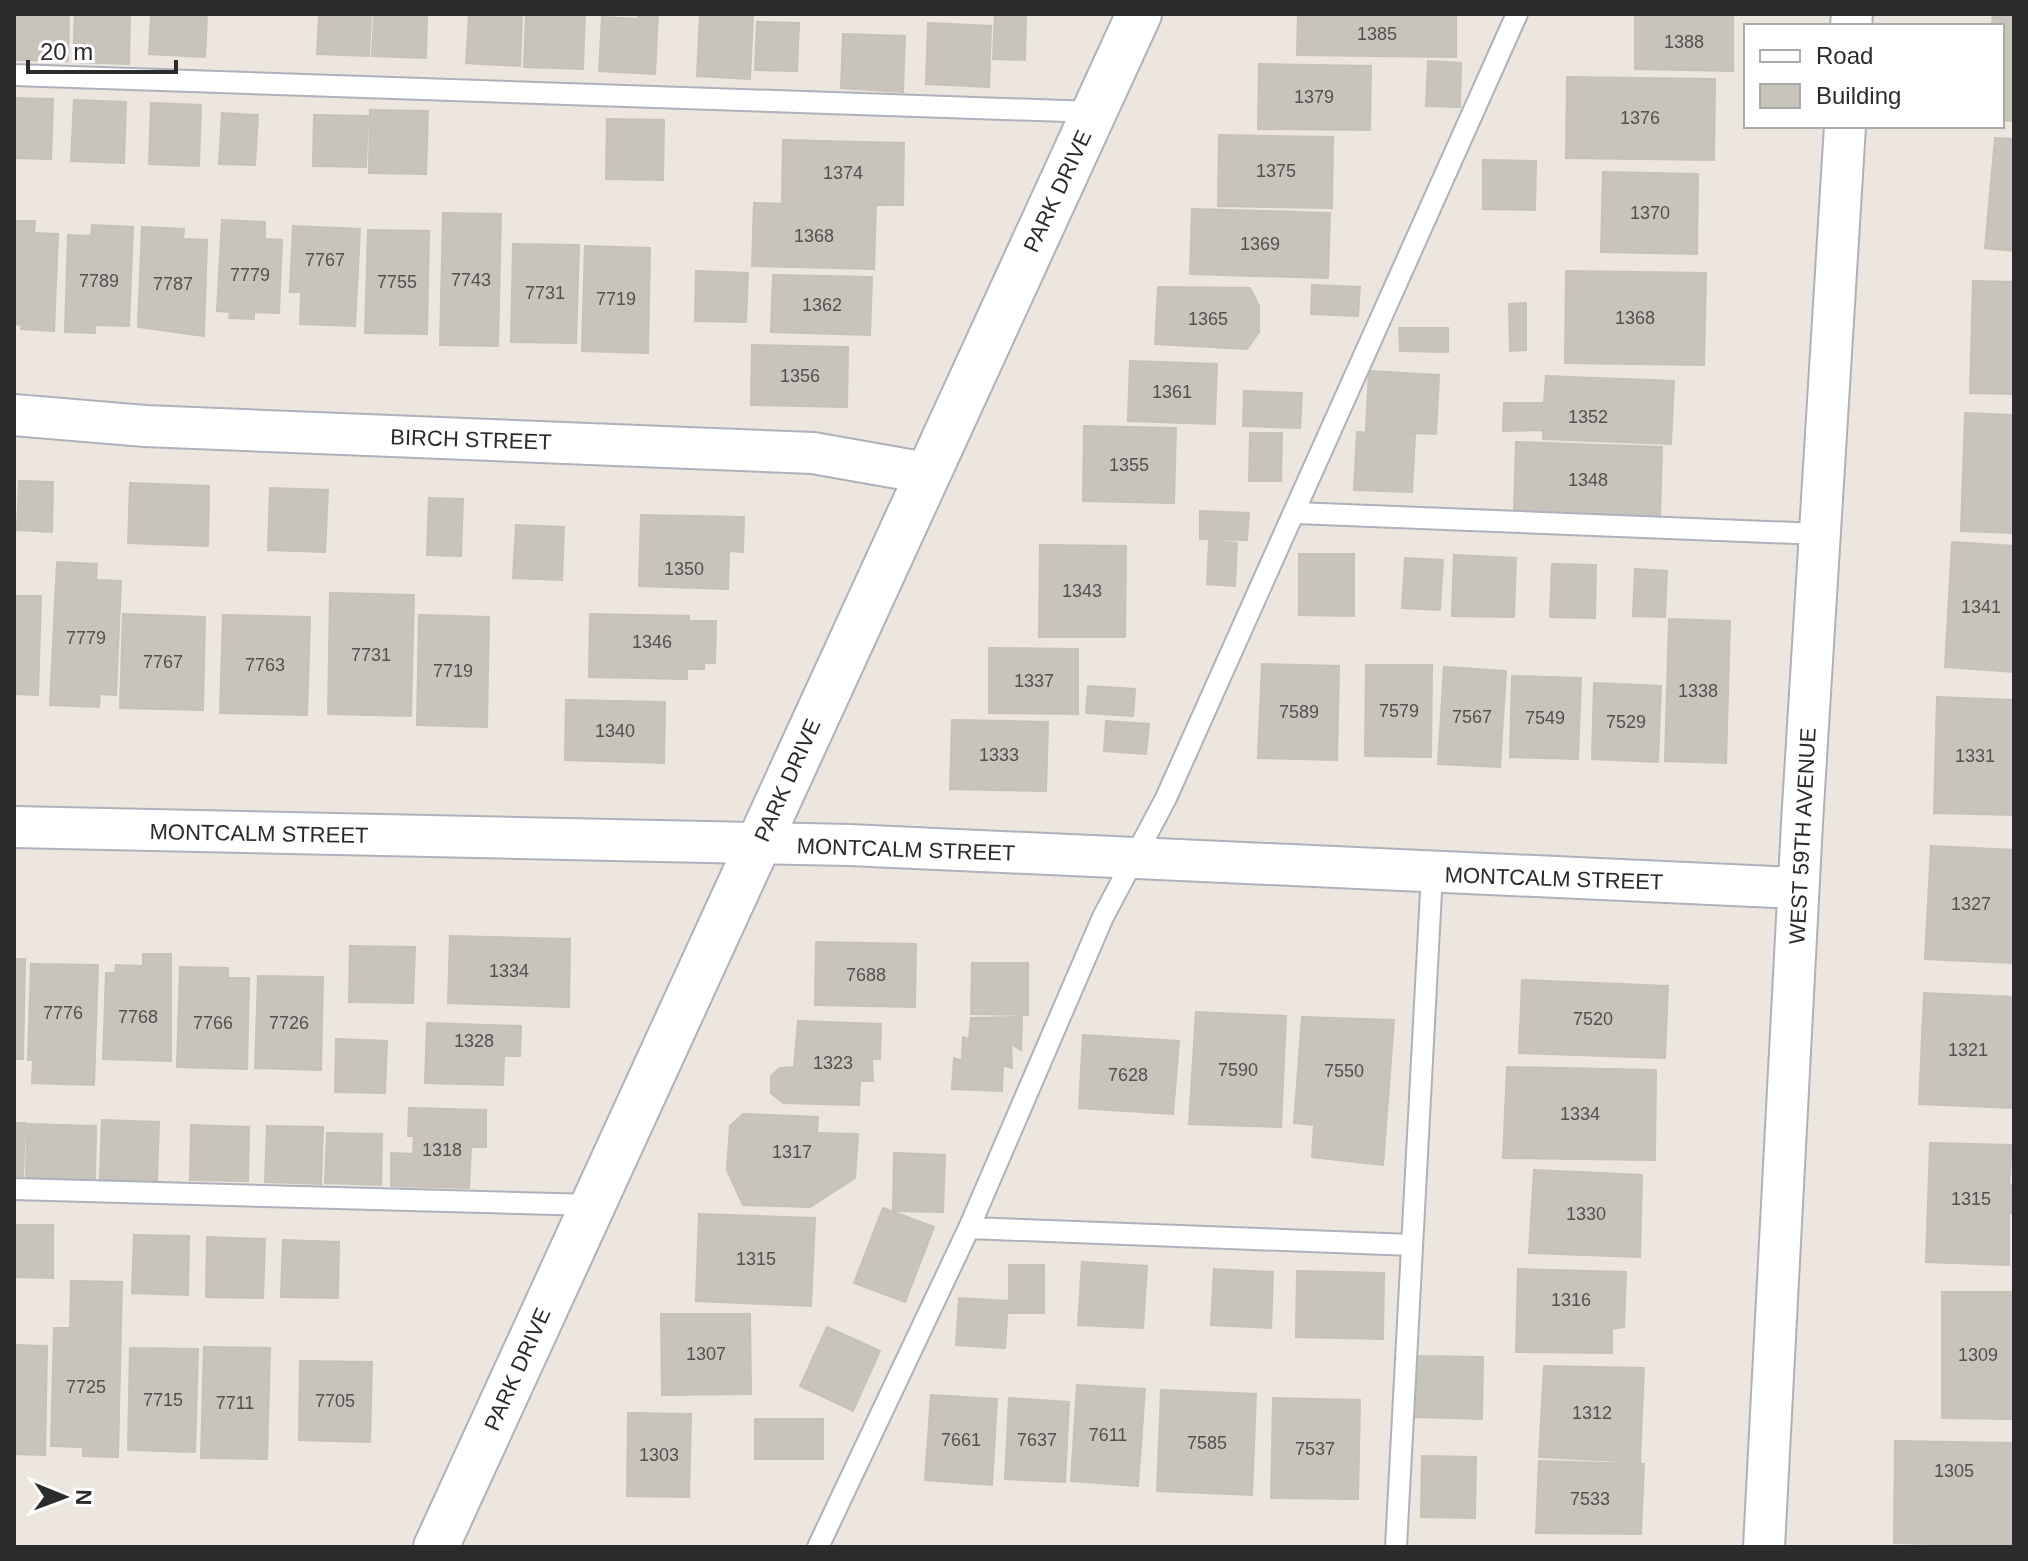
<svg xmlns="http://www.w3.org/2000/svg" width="2028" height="1561" font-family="Arial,sans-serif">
<rect width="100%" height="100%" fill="#ece6de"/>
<path fill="#c8c4bc" stroke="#c7c1b8" stroke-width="2" d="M 17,14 L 69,14 L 68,61 L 15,60 Z
M 75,14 L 130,14 L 129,64 L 73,62 Z
M 151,14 L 207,14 L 205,57 L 149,54 Z
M 319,14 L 371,14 L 369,56 L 317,54 Z
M 374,14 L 427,14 L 426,58 L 372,56 Z
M 469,14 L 522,14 L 520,66 L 466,63 Z
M 526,14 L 585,14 L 583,69 L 524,67 Z
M 638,14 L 658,14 L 655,74 L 599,71 L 602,17 L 638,19 Z
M 700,14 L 753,14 L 750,79 L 697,76 Z
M 995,14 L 1026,14 L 1025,60 L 993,59 Z
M 1298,14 L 1456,14 L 1456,57 L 1297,55 Z
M 1635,14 L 1733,14 L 1733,71 L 1635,69 Z
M 1993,14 L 2014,14 L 2014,121 L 2002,120 L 2002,26 L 1992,26 Z
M 757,22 L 799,23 L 797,71 L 755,70 Z
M 928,23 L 991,26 L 989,87 L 926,84 Z
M 843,34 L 905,36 L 903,92 L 841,88 Z
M 1428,61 L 1461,63 L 1460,107 L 1426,106 Z
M 1259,64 L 1371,66 L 1370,130 L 1258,129 Z
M 1567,77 L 1715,79 L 1714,160 L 1566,158 Z
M 14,98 L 53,99 L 51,159 L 14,158 Z
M 74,100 L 126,102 L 124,163 L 71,161 Z
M 151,103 L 201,105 L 199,166 L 149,164 Z
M 370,110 L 428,111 L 426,174 L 369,173 Z
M 222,113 L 258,115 L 255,165 L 219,164 Z
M 314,115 L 368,116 L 366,167 L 313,166 Z
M 607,119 L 664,120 L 663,180 L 606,179 Z
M 1219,135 L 1333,137 L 1332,208 L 1218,206 Z
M 1995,138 L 2014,139 L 2014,251 L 1985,248 Z
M 783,140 L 904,143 L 903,205 L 782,203 Z
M 1483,160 L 1536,161 L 1535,210 L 1483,209 Z
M 1603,172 L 1698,174 L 1697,254 L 1601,252 Z
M 754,203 L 876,206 L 874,269 L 752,266 Z
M 1192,209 L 1330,213 L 1328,278 L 1190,274 Z
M 443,213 L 501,214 L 498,346 L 440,345 Z
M 222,220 L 265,222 L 265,239 L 282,240 L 279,313 L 254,312 L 254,319 L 229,318 L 230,312 L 217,311 Z
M 14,221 L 35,221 L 34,233 L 58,234 L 54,331 L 21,329 L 22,325 L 14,324 Z
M 92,225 L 133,227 L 129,326 L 95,325 L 95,333 L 65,332 L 68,235 L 91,236 Z
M 293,226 L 360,229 L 355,326 L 300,324 L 301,292 L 290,292 Z
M 142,227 L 184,229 L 183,239 L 207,240 L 204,336 L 138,327 Z
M 368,230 L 429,231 L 427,334 L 365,333 Z
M 513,244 L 579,245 L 576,343 L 511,342 Z
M 585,246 L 650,248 L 648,353 L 582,351 Z
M 696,271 L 748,273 L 746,322 L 695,321 Z
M 1566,271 L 1706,273 L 1704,365 L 1565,363 Z
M 773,275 L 872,277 L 870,335 L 771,332 Z
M 1973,281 L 2014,282 L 2014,394 L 1970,393 Z
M 1312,285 L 1360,287 L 1358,316 L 1311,314 Z
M 1158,287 L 1250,288 L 1259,306 L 1259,332 L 1247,349 L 1155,344 Z
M 1526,303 L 1526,350 L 1510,351 L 1509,304 Z
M 1399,328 L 1448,328 L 1448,352 L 1400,351 Z
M 752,345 L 848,347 L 847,407 L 751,405 Z
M 1130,361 L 1217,364 L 1215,424 L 1128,421 Z
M 1369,371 L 1439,375 L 1436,434 L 1366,431 Z
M 1546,376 L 1674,381 L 1671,444 L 1543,439 L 1543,430 L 1503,431 L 1504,403 L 1544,403 Z
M 1244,391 L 1302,393 L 1300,428 L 1243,426 Z
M 1965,413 L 2014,415 L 2014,533 L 1961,531 Z
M 1084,426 L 1176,428 L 1174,503 L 1083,501 Z
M 1357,432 L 1415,435 L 1412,492 L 1354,490 Z
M 1250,433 L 1282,433 L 1281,481 L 1249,481 Z
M 1516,442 L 1662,447 L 1660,518 L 1514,512 Z
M 19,481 L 53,482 L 52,532 L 17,530 Z
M 130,483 L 209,486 L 208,546 L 128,543 Z
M 270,488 L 328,490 L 325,552 L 268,550 Z
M 429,498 L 463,499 L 461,556 L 427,555 Z
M 1200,511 L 1249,513 L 1247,540 L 1200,539 Z
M 641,515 L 744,517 L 743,552 L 729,551 L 728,589 L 639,586 Z
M 516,525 L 564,527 L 562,580 L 513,578 Z
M 1209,541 L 1237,543 L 1235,586 L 1207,584 Z
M 1952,542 L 2014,546 L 2014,672 L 1945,667 Z
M 1040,545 L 1126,546 L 1125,637 L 1039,637 Z
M 1299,554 L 1354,554 L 1354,616 L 1299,615 Z
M 1454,555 L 1516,558 L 1514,617 L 1452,616 Z
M 1405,558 L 1443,560 L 1440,610 L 1402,608 Z
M 57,562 L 97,564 L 96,580 L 121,581 L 116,695 L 100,694 L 99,707 L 50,705 Z
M 1552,564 L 1596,565 L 1595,618 L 1550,617 Z
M 1635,569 L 1667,571 L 1665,617 L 1633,616 Z
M 330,593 L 414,595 L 411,716 L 328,714 Z
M 14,596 L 41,596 L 38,695 L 14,694 Z
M 123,614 L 205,617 L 203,710 L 120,708 Z
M 590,614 L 689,616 L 689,621 L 716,621 L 715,663 L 704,663 L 704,669 L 687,669 L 687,679 L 589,677 Z
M 223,615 L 310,617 L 307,715 L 220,713 Z
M 419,615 L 489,617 L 487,727 L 417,725 Z
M 1669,619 L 1730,621 L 1726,763 L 1665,761 Z
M 989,648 L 1078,649 L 1078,714 L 989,713 Z
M 1262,664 L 1339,666 L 1337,760 L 1258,758 Z
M 1366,665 L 1432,665 L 1431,757 L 1365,756 Z
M 1444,667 L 1506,671 L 1500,767 L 1438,764 Z
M 1512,676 L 1581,678 L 1578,759 L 1510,757 Z
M 1594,683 L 1661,686 L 1658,762 L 1592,759 Z
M 1088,686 L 1135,689 L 1133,716 L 1086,713 Z
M 1937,697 L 2014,700 L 2014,815 L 1934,813 Z
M 566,700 L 665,702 L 664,763 L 565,760 Z
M 952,720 L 1048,722 L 1046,791 L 950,789 Z
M 1106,721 L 1149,724 L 1146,754 L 1104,751 Z
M 1931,846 L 2014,850 L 2014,963 L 1925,959 Z
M 450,936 L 570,939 L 569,1007 L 448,1003 Z
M 816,942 L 916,944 L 915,1007 L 815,1005 Z
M 350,946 L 415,947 L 413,1003 L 349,1002 Z
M 143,954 L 171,954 L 171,1061 L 103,1059 L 106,973 L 115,973 L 116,965 L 143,966 Z
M 14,959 L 25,959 L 23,1059 L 14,1059 Z
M 972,963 L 1028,963 L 1028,1015 L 971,1014 Z
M 31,964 L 98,965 L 94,1085 L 32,1083 L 33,1060 L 28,1060 Z
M 180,967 L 228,968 L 228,978 L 249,978 L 247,1069 L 177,1067 Z
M 258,976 L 323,977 L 321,1070 L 255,1068 Z
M 1522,980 L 1668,986 L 1665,1058 L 1519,1053 Z
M 1924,993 L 2014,997 L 2014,1108 L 1919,1104 Z
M 1196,1012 L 1286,1016 L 1281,1127 L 1189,1124 Z
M 1022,1017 L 1021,1050 L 1011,1044 L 1012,1068 L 1003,1065 L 1002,1091 L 952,1089 L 954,1058 L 962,1061 L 963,1037 L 969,1039 L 971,1018 Z
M 1302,1017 L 1394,1020 L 1383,1165 L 1312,1157 L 1314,1125 L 1294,1123 Z
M 798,1021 L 881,1024 L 880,1059 L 872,1059 L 873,1081 L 860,1081 L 859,1105 L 783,1103 L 771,1093 L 771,1076 L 780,1068 L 794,1067 Z
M 427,1023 L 521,1026 L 520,1056 L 504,1056 L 503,1085 L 425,1083 Z
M 1083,1035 L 1179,1041 L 1173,1114 L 1079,1108 Z
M 336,1039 L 387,1041 L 385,1093 L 335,1092 Z
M 1507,1067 L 1656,1070 L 1655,1160 L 1503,1158 Z
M 409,1108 L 486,1110 L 486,1147 L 471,1147 L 469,1188 L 391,1186 L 391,1153 L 413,1154 L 414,1136 L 408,1136 Z
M 743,1114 L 818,1117 L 817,1133 L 858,1134 L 855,1178 L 810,1207 L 743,1205 L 727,1170 L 730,1126 Z
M 102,1120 L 159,1122 L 157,1180 L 100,1179 Z
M 14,1123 L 25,1123 L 23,1176 L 14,1176 Z
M 27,1124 L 96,1126 L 95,1179 L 26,1178 Z
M 191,1125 L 249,1127 L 248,1181 L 190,1180 Z
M 267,1126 L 323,1127 L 321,1184 L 265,1182 Z
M 327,1133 L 382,1134 L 381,1185 L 325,1183 Z
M 1930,1143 L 2012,1145 L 2009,1185 L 2014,1185 L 2014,1213 L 2009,1213 L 2009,1265 L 1926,1262 Z
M 894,1153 L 945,1155 L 943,1212 L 893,1211 Z
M 1534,1170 L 1642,1175 L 1640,1257 L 1529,1253 Z
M 883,1208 L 934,1227 L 905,1302 L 854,1283 Z
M 699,1214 L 815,1218 L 811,1306 L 696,1301 Z
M 14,1225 L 53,1225 L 53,1278 L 14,1277 Z
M 134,1235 L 189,1236 L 188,1295 L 132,1293 Z
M 207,1237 L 265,1239 L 263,1298 L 206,1297 Z
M 283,1240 L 339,1242 L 338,1298 L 281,1297 Z
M 1082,1262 L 1147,1266 L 1143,1328 L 1078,1325 Z
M 1009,1265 L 1044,1265 L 1044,1313 L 1009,1313 Z
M 1214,1269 L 1273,1272 L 1271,1328 L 1211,1325 Z
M 1518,1269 L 1626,1272 L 1624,1327 L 1612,1329 L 1612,1353 L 1516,1352 Z
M 1297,1271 L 1384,1273 L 1383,1339 L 1296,1337 Z
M 71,1281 L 122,1282 L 118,1457 L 83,1456 L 83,1447 L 51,1446 L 54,1328 L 70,1328 Z
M 1942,1292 L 2014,1292 L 2014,1419 L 1942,1418 Z
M 959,1298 L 1008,1301 L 1005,1348 L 956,1345 Z
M 661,1314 L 750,1314 L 751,1394 L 662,1395 Z
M 827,1327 L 880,1351 L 853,1411 L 800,1386 Z
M 14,1345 L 47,1346 L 45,1455 L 14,1454 Z
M 204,1347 L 270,1348 L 267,1459 L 201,1458 Z
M 130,1348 L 198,1349 L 195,1452 L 128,1450 Z
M 1416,1356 L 1483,1357 L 1482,1419 L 1415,1417 Z
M 300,1361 L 372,1362 L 370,1442 L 299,1440 Z
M 1544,1366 L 1644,1368 L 1640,1462 L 1539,1457 Z
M 1077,1385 L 1145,1389 L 1138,1486 L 1071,1481 Z
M 1161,1390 L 1256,1394 L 1252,1495 L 1157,1491 Z
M 931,1395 L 997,1399 L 992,1485 L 925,1480 Z
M 1009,1398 L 1069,1402 L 1065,1482 L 1005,1479 Z
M 1273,1398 L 1360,1400 L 1358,1499 L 1271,1498 Z
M 628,1413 L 691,1414 L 689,1497 L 627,1496 Z
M 755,1419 L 823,1419 L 823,1459 L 755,1459 Z
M 1895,1441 L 2014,1443 L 2013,1546 L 1894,1543 Z
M 1422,1456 L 1476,1457 L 1475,1518 L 1421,1517 Z
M 1539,1461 L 1644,1464 L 1641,1534 L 1536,1533 Z"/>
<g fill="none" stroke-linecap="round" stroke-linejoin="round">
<g stroke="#aeb1bb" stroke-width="24">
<path id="service" d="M 14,75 L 1094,112
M 1296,513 L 1820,534
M 14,1189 L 592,1205
M 969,1228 L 1412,1245
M 818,1547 L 969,1228 L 1103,917 L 1166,798 L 1517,14
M 1396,1547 L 1432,873"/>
</g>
<g stroke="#aeb1bb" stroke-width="44">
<path id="minor" d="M 1851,26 L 1852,14
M 14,415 L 145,426 L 813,453 L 926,473
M 14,827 L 849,845 L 1798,888
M 1764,1547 L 1802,823 L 1845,126"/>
</g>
<g stroke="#aeb1bb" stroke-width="48">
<path id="tertiary" d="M 436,1547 L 1139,14"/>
</g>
<use href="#service" stroke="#fff" stroke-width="20"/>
<use href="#minor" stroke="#fff" stroke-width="40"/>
<use href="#tertiary" stroke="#fff" stroke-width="44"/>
</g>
<g text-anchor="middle" stroke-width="7" stroke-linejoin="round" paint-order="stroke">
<g font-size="18" fill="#52514f">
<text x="1377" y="40">1385</text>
<text x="1684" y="48">1388</text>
<text x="1314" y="103">1379</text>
<text x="1640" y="124">1376</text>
<text x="1276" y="177">1375</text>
<text x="843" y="179">1374</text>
<text x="1650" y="219">1370</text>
<text x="814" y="242">1368</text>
<text x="1260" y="250">1369</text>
<text x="325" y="266">7767</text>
<text x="250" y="281">7779</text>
<text x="471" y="286">7743</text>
<text x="99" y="287">7789</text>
<text x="397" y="288">7755</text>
<text x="173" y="290">7787</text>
<text x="545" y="299">7731</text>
<text x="616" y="305">7719</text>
<text x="822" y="311">1362</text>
<text x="1635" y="324">1368</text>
<text x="1208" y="325">1365</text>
<text x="800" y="382">1356</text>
<text x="1172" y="398">1361</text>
<text x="1588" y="423">1352</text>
<text x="1129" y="471">1355</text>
<text x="1588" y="486">1348</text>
<text x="684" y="575">1350</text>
<text x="1082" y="597">1343</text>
<text x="1981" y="613">1341</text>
<text x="86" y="644">7779</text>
<text x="652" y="648">1346</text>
<text x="371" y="661">7731</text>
<text x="163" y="668">7767</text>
<text x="265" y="671">7763</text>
<text x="453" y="677">7719</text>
<text x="1034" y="687">1337</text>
<text x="1698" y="697">1338</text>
<text x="1399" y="717">7579</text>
<text x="1299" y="718">7589</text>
<text x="1472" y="723">7567</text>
<text x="1545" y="724">7549</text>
<text x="1626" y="728">7529</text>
<text x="615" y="737">1340</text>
<text x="999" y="761">1333</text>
<text x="1975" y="762">1331</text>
<text x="1971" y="910">1327</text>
<text x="509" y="977">1334</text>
<text x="866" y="981">7688</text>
<text x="63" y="1019">7776</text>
<text x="138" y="1023">7768</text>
<text x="1593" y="1025">7520</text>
<text x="213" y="1029">7766</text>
<text x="289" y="1029">7726</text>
<text x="474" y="1047">1328</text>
<text x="1968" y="1056">1321</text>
<text x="833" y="1069">1323</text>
<text x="1238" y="1076">7590</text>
<text x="1344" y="1077">7550</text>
<text x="1128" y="1081">7628</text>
<text x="1580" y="1120">1334</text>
<text x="442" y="1156">1318</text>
<text x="792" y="1158">1317</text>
<text x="1971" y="1205">1315</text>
<text x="1586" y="1220">1330</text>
<text x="756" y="1265">1315</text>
<text x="1571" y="1306">1316</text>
<text x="706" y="1360">1307</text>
<text x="1978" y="1361">1309</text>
<text x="86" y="1393">7725</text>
<text x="163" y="1406">7715</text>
<text x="335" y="1407">7705</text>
<text x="235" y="1409">7711</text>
<text x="1592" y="1419">1312</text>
<text x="1108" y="1441">7611</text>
<text x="961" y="1446">7661</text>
<text x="1037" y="1446">7637</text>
<text x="1207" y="1449">7585</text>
<text x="1315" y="1455">7537</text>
<text x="659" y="1461">1303</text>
<text x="1954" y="1477">1305</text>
<text x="1590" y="1505">7533</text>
</g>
<g font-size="22" fill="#2b2b2b" stroke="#fff">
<text transform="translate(1057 191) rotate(-65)" y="8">PARK DRIVE</text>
<text transform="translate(471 439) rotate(2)" y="8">BIRCH STREET</text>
<text transform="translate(787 780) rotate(-66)" y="8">PARK DRIVE</text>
<text transform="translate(259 833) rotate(1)" y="8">MONTCALM STREET</text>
<text transform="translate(1802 836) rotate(-87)" y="8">WEST 59TH AVENUE</text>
<text transform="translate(906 849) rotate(2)" y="8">MONTCALM STREET</text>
<text transform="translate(1554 878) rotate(2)" y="8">MONTCALM STREET</text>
<text transform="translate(517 1369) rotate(-66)" y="8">PARK DRIVE</text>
</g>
</g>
<rect width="2028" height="1561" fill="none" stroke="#2b2b2b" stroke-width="32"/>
<rect x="1744" y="24" width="260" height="104" fill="#ffffff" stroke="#aaaaaa" stroke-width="2"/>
<rect x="1760" y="50" width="40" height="12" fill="#ffffff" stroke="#aaaaaa" stroke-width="2"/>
<text x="1816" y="64" font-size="24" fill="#2b2b2b">Road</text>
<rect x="1760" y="84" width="40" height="24" fill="#c8c4bc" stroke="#aaaaaa" stroke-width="2"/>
<text x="1816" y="104" font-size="24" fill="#2b2b2b">Building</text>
<g transform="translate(64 1497) rotate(91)" stroke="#ffffff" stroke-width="6" paint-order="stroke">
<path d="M0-6L14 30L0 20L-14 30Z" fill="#2b2b2b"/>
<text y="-12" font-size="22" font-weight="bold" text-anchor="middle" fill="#2b2b2b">N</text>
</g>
<path d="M28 60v12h148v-12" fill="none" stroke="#2b2b2b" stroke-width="4"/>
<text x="40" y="60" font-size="24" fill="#2b2b2b" stroke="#ffffff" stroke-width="6" paint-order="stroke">20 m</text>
</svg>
